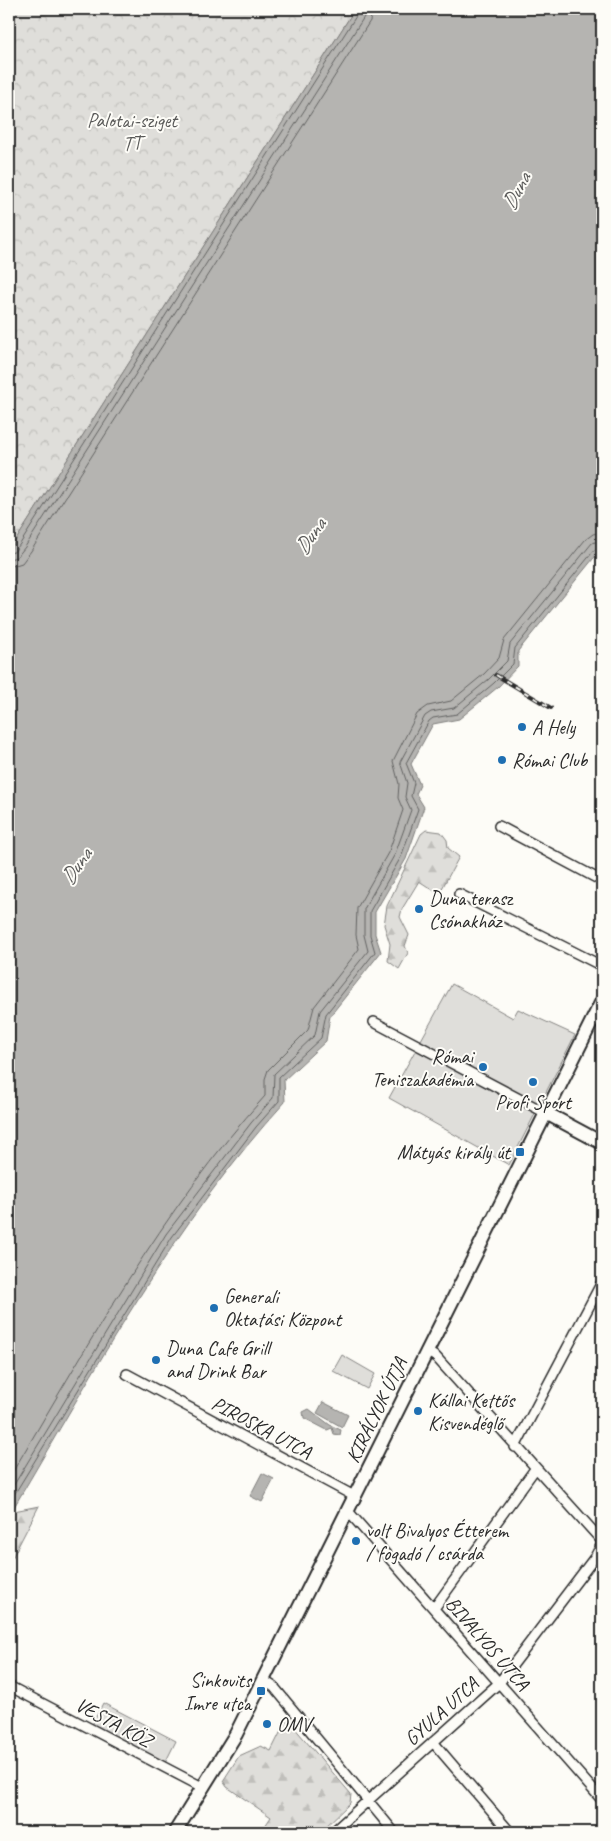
<svg xmlns="http://www.w3.org/2000/svg" width="611" height="1841" font-family="Caveat,sans-serif">
<defs>
<pattern id="forest-firs" width="22" height="20" patternUnits="userSpaceOnUse" patternTransform="scale(1.25)"><rect width="22" height="20" fill="#dfdeda"/><path d="M5 1l3.5 6h-7zM16 11l3.5 6h-7z" fill="#c0bfbb"/></pattern>
<pattern id="park-crowns" width="20" height="18" patternUnits="userSpaceOnUse" patternTransform="scale(1.25)"><rect width="20" height="18" fill="#dfdeda"/><path d="M2 6a3 3 0 1 1 6 0M12 15a3 3 0 1 1 6 0" fill="none" stroke="#c0bfbb"/></pattern>
</defs>
<rect width="100%" height="100%" fill="#fdfcf7"/>
<filter id="ink" filterUnits="userSpaceOnUse"><feTurbulence type="fractalNoise" baseFrequency=".02" numOctaves="2"/><feDisplacementMap in="SourceGraphic" scale="10" xChannelSelector="R" yChannelSelector="G"/><feConvolveMatrix kernelMatrix="1 2 1 2 8 2 1 2 1" color-interpolation-filters="sRGB"/></filter>
<g filter="url(#ink)">
<path fill="url(#forest-firs)" stroke="#858482" d="M 426,830 L 441,832 L 447,840 L 448,848 L 459,857 L 439,894 L 419,881 L 402,909 L 400,917 L 409,935 L 405,946 L 408,953 L 399,969 L 388,961 L 390,944 L 384,925 L 387,906 L 421,834 Z
M 39,1506 L 9,1564 L 9,1512 Z
M 287,1719 L 351,1794 L 350,1803 L 320,1832 L 261,1832 L 271,1817 L 227,1787 L 223,1781 L 239,1756 L 261,1746 L 271,1751 Z"/>
<path fill="url(#park-crowns)" stroke="#858482" d="M 9,9 L 355,9 L 9,551 Z"/>
<path fill="#dfdeda" stroke="#858482" d="M 452,984 L 513,1018 L 518,1009 L 575,1035 L 509,1165 L 389,1098 Z
M 342,1355 L 375,1374 L 367,1389 L 333,1371 Z
M 103,1703 L 176,1741 L 165,1763 L 92,1725 Z"/>
<path fill="#b5b4b1" stroke="#7e7d7b" d="M 355,9 L 602,9 L 602,548 L 518,651 L 518,666 L 498,687 L 459,719 L 433,724 L 411,764 L 420,785 L 416,794 L 424,807 L 406,859 L 375,912 L 375,934 L 381,952 L 330,1016 L 326,1041 L 284,1080 L 285,1102 C 175,1222 96,1368 14,1507 L 9,1508 L 9,551 Z
M 323,1402 L 348,1415 L 342,1427 L 317,1413 Z
M 309,1409 L 330,1425 L 341,1430 L 340,1435 L 334,1434 L 332,1428 L 327,1430 L 304,1418 L 303,1412 Z
M 262,1473 L 274,1479 L 262,1502 L 250,1496 Z"/>
<g fill="none" stroke-linecap="round" stroke-linejoin="round">
<path stroke="#626261" stroke-width="1" d="M 9,553 L 14,552 L 20,544 L 358,13 L 359,9
M 9,559 L 17,557 L 25,547 L 364,17 L 365,9
M 9,567 L 22,563 L 31,551 L 370,21 L 373,9
M 9,1478 C 87,1347 162,1210 265,1096 L 265,1079 L 268,1070 L 308,1030 L 314,1007 L 359,949 L 356,935 L 357,908 L 389,851 L 403,810 L 398,798 L 399,784 L 393,761 L 417,714 L 428,706 L 451,701 L 484,674 L 499,658 L 504,640 L 585,540 L 593,534 L 602,532
M 9,1493 L 166,1234 L 251,1123 L 273,1098 L 274,1074 L 315,1035 L 320,1011 L 368,951 L 364,935 L 364,909 L 395,854 L 411,810 L 405,797 L 407,783 L 400,762 L 425,716 L 431,712 L 454,708 L 489,679 L 507,661 L 510,644 L 592,543 L 602,540
M 9,1503 L 172,1237 L 256,1127 L 279,1101 L 279,1077 L 321,1038 L 326,1014 L 375,952 L 370,935 L 370,911 L 401,857 L 418,809 L 411,796 L 414,783 L 406,763 L 429,721 L 433,718 L 457,714 L 494,683 L 513,664 L 515,648 L 596,548 L 602,546"/>
<g stroke="#2b2b2b" stroke-width="12">
<path id="street" d="M 499,826 L 602,881
M 459,894 L 602,966
M 374,1022 L 546,1113
M 426,1351 L 436,1357 L 602,1541
M 127,1374 L 354,1496
M 515,1447 L 602,1282
M 347,1510 L 602,1800
M 435,1607 L 535,1469
M 263,1680 L 274,1687 L 394,1832
M 9,1686 L 204,1788
M 433,1742 L 510,1832
M 333,1832 L 499,1683 L 595,1557 L 602,1544"/>
</g>
<g stroke="#2b2b2b" stroke-width="16">
<path id="secondary" d="M 546,1113 L 602,1143
M 175,1832 L 236,1734 L 602,1001"/>
</g>
<use href="#street" stroke="#fdfcf7" stroke-width="9"/>
<use href="#secondary" stroke="#fdfcf7" stroke-width="12"/>
<g stroke="#2b2b2b" stroke-width="4">
<path id="rail" d="M 496,675 L 551,708"/>
</g>
<use href="#rail" stroke="#fdfcf7" stroke-width="2" stroke-dasharray="5.5" stroke-linecap="butt"/>
</g>
</g>
<g fill="#1f6fb2" stroke="#fdfcf7" stroke-width="2">
<circle cx="522" cy="727" r="5"/>
<circle cx="502" cy="760" r="5"/>
<circle cx="419" cy="909" r="5"/>
<circle cx="483" cy="1067" r="5"/>
<circle cx="533" cy="1082" r="5"/>
<rect x="515" y="1147" width="10" height="10" rx="2.5"/>
<circle cx="214" cy="1308" r="5"/>
<circle cx="156" cy="1360" r="5"/>
<circle cx="418" cy="1411" r="5"/>
<circle cx="356" cy="1541" r="5"/>
<rect x="256" y="1686" width="10" height="10" rx="2.5"/>
<circle cx="267" cy="1724" r="5"/>
</g>
<g text-anchor="middle" stroke-width="4" stroke-linejoin="round" paint-order="stroke">
<g font-size="20" fill="#585857" stroke="#fdfcf7">
<text x="132" y="127">Palotai-sziget<tspan x="132" dy="23">TT</tspan></text>
</g>
<g font-size="20" fill="#2b2b2b" stroke="#fdfcf7" text-anchor="start">
<text x="532" y="734">A Hely</text>
<text x="512" y="767">Római Club</text>
<text x="429" y="905">Duna terasz<tspan x="429" dy="23">Csónakház</tspan></text>
<text x="473" y="1063" text-anchor="end">Római<tspan x="473" dy="23">Teniszakadémia</tspan></text>
<text x="533" y="1109" text-anchor="middle">Profi Sport</text>
<text x="510" y="1159" text-anchor="end">Mátyás király út</text>
<text x="224" y="1303">Generali<tspan x="224" dy="23">Oktatási Központ</tspan></text>
<text x="166" y="1355">Duna Cafe Grill<tspan x="166" dy="23">and Drink Bar</tspan></text>
<text x="428" y="1407">Kállai Kettős<tspan x="428" dy="23">Kisvendéglő</tspan></text>
<text x="366" y="1537">volt Bivalyos Étterem<tspan x="366" dy="23">/ fogadó / csárda</tspan></text>
<text x="251" y="1687" text-anchor="end">Sinkovits<tspan x="251" dy="23">Imre utca</tspan></text>
<text x="277" y="1731">OMV</text>
</g>
<g font-size="20" fill="#2b2b2b" stroke="#fdfcf7">
<text transform="translate(376 1410) rotate(-64)" y="7">KIRÁLYOK ÚTJA</text>
<text transform="translate(262 1427) rotate(28)" y="7">PIROSKA UTCA</text>
<text transform="translate(488 1643) rotate(49)" y="7">BIVALYOS UTCA</text>
<text transform="translate(441 1711) rotate(-42)" y="7">GYULA UTCA</text>
<text transform="translate(114 1722) rotate(28)" y="7">VESTA KÖZ</text>
</g>
<g font-size="21" font-style="italic" fill="#5b5b5a" stroke="#fdfcf7">
<text transform="translate(516 191) rotate(-62)" y="7">Duna</text>
<text transform="translate(310 536) rotate(-55)" y="7">Duna</text>
<text transform="translate(76 866) rotate(-55)" y="7">Duna</text>
</g>
</g>
<rect width="611" height="1841" fill="none" stroke="#fdfcf7" stroke-width="30"/>
<rect x="15" y="15" width="581" height="1811" fill="none" stroke="#2b2b2b" stroke-width="2" filter="url(#ink)"/>
</svg>
